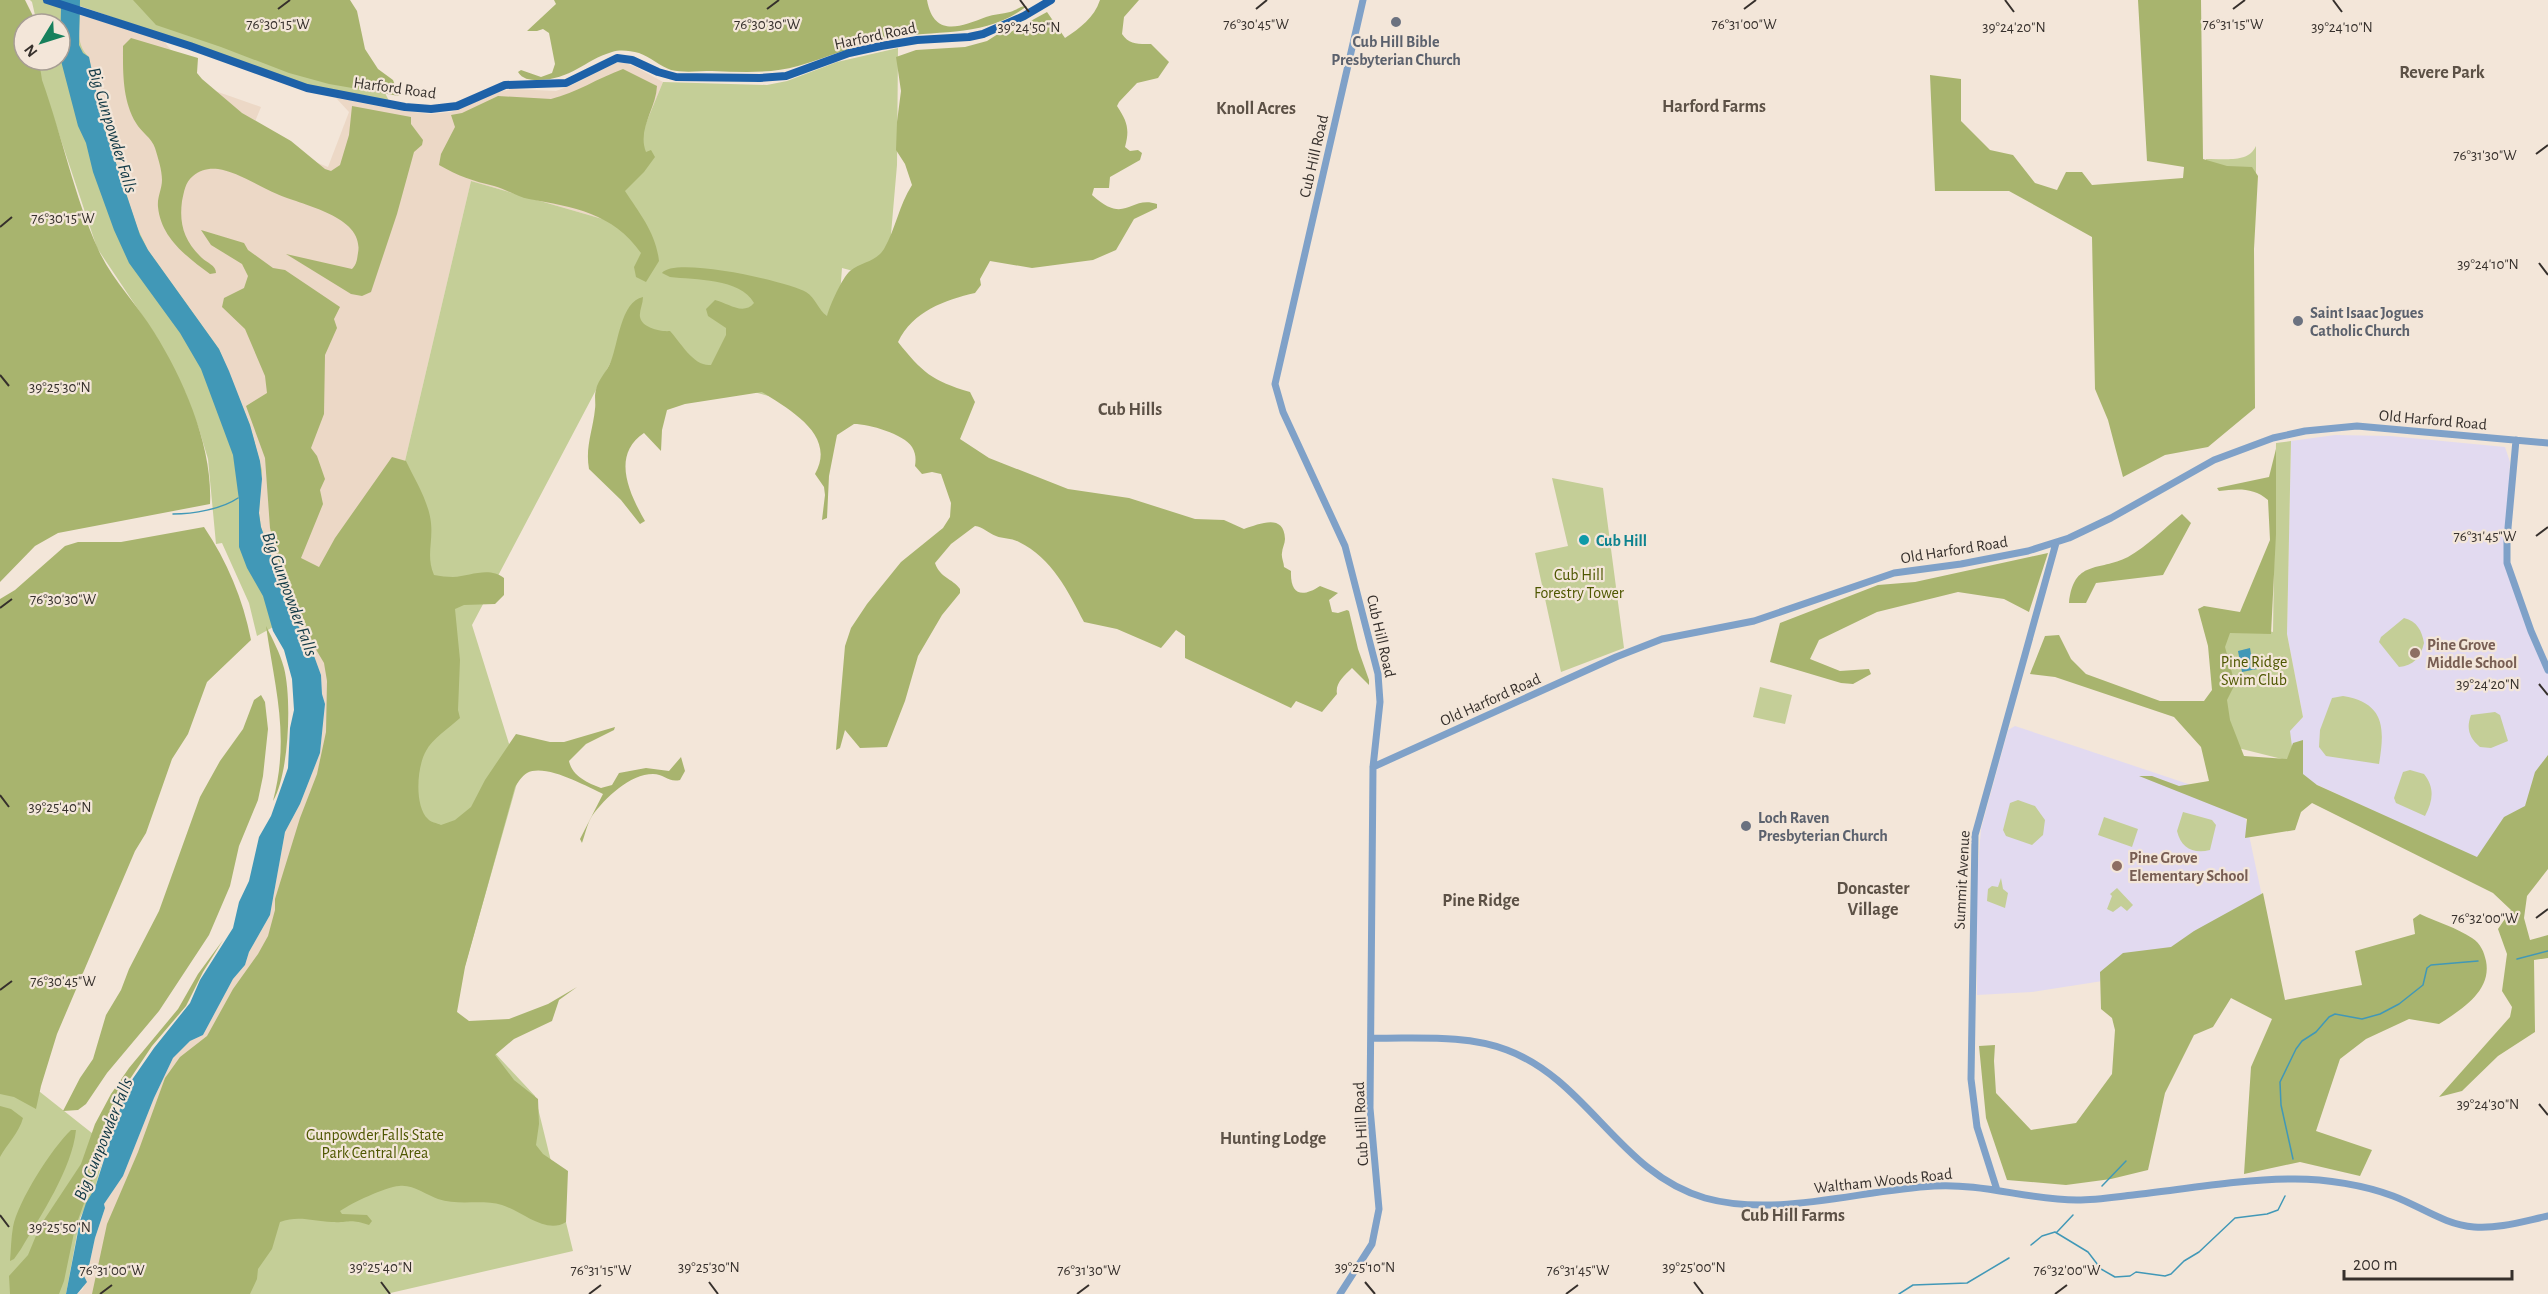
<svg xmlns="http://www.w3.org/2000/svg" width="2548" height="1294" font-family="'Alegreya Sans',sans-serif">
<rect width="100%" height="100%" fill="#f3e6d9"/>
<path fill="#ecd8c6" d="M 80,15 L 163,40 L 198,85 L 261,107 L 249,136 L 328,167 L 349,112 L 336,98 L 398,110 L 430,114 L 451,112 L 498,92 L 512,89 L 556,91 L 572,85 L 615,63 L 625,63 L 636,67 L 663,82 L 606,220 L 471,181 L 273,1021 L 113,1294 L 77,1294 L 83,1289 L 85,1280 L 82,1272 L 89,1266 L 95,1238 L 105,1208 L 104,1204 L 123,1176 L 154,1098 L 173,1058 L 190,1041 L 203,1035 L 233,979 L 245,965 L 249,952 L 270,915 L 285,832 L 300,804 L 320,753 L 325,705 L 322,694 L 321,675 L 313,653 L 293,616 L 261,527 L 259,513 L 262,479 L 260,461 L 250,425 L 219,349 L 148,250 L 137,227 L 101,117 L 89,57 L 83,53 L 79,46 Z"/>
<path fill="#e2daf0" d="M 2335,435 L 2390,436 L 2505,447 L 2510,462 L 2506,559 L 2548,671 L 2548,865 L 2532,884 L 2296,775 L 2289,731 L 2303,717 L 2287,634 L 2291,441 Z
M 2015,726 L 2242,802 L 2266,915 L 2109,980 L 2032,992 L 1977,995 L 1977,879 L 1981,829 L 2008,730 Z"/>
<path fill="#c4ce97" d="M 30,0 L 339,0 L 389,101 L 311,86 L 80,6 C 81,26 74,44 89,57 L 101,117 L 137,227 L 148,250 L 219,349 L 250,425 L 262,470 L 259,513 L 261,527 L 293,616 L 257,636 L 249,603 L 222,543 L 216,544 L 208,459 L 199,429 L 185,392 L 156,336 L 97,248 L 41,80 L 39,60 L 60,60 L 60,24 L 37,24 L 32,2 Z
M 898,48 L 897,165 L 887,280 L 842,268 L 831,413 L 615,354 L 472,625 L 519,776 L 453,1008 L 535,1096 L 573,1251 L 386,1294 L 113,1294 L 273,1021 L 471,181 L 606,220 L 663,82 L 767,85 L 787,81 L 837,62 Z
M 2256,146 L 2256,181 L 2206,184 L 2206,159 C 2223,158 2248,164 2256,146 Z
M 2291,441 L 2287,634 L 2303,717 L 2290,731 L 2294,762 L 2230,746 L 2202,615 L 2273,632 L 2276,443 Z
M 1552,478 L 1603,488 L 1624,648 L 1561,672 L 1535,553 L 1568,546 Z
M 2404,618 C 2417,621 2422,631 2424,643 C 2421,657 2413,666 2399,667 L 2379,642 L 2381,637 Z
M 1760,687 L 1792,695 L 1785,724 L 1753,717 Z
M 2343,696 C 2385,703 2385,728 2379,764 L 2326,756 L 2319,747 L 2320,730 L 2332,698 Z
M 2495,712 L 2500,715 L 2508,741 L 2491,748 L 2480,747 C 2469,738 2466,728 2471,715 Z
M 2410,770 L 2424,774 C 2435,788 2433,801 2425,816 L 2396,803 L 2394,798 L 2403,772 Z
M 2018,800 L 2035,806 L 2045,820 L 2043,835 L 2032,845 L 2006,836 L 2003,830 L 2010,803 Z
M 2183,812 L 2212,820 L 2216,825 L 2210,850 C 2193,854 2181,848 2177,831 Z
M 2104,817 L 2138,829 L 2132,847 L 2098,835 Z
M 2001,878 L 2003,889 L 2008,893 L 2005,908 L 1987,901 L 1988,889 L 1992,886 L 1998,887 Z
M 2117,888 L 2133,905 L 2127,911 L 2121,906 L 2113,912 L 2107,909 L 2112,896 L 2110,894 Z
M 0,1074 L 35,1088 L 107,1145 L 95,1188 L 80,1218 L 66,1294 L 0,1294 Z"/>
<path fill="#a8b46e" d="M 0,0 L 25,0 L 37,24 L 24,24 L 24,60 L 39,60 L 42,80 C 62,136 74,195 98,249 C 112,280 137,304 154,332 C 184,380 213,447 210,504 L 58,533 L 35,546 L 0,582 Z
M 133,0 L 350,0 L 357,11 L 365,49 L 378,69 L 393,80 L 399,96 L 329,84 L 289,73 L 221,47 L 156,25 Z
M 554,0 L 927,0 C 934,38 960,27 986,17 C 994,14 1002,14 1010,12 C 1017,10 1020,6 1027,6 C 984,39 939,29 889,38 C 857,44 829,57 798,66 C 770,74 741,72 712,71 C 700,71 683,73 671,70 C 660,66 650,57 639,53 C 630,51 621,49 612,52 C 584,60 572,80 537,80 C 530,80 522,79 518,72 L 521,70 L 541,77 L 552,73 L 555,64 L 549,33 L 543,29 L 537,31 L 527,31 L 556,4 Z
M 1100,0 L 1139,0 L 1124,17 L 1122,34 C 1129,45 1139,44 1151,44 L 1169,62 L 1158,78 L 1137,83 L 1119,102 L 1117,106 C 1127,121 1130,129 1125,147 L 1130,151 L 1138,150 L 1142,153 L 1140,160 L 1110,177 L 1109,188 L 1094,188 L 1092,195 C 1126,226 1129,195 1157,204 L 1157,208 L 1134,219 L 1116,250 L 1093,260 L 1032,268 L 990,261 L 980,279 L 981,285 L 975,293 C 945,300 913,311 898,342 C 922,372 932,381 970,392 L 975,402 L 960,439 L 989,458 L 1068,489 L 1129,498 L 1195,519 L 1224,520 L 1244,529 C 1260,524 1284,513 1285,539 C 1285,544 1282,548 1282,553 C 1281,557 1284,563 1284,567 L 1291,571 C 1290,595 1302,598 1320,586 L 1338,593 L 1329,600 L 1332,612 L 1338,613 L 1347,610 L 1349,611 L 1358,649 L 1369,680 L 1369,685 L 1352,668 C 1344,676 1335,683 1337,694 L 1322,712 L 1296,701 L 1291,708 L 1185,658 L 1185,636 L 1176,630 L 1161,648 L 1117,629 L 1084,622 C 1068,591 1052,558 1019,542 C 1012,538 1003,539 996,536 C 988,533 983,527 975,526 L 951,544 L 935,563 C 940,578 952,578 960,589 L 960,593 L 942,615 L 918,656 L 905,701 L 887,747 L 860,748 L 845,730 L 840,748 L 836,750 L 845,646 L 851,628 L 867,604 L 901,562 L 943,528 L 950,517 L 951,503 L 941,474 L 932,472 L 922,474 L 915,466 C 916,459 916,454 912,447 C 904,434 869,424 854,424 L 837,435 L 829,476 L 827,518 L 822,520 L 825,495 L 824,487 L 815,474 C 837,435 790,410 762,392 L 685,404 L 667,410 L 662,430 L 661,451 L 644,433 C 611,455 629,493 645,521 L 640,524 L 621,500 L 589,469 C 585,447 593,430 595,409 C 596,403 594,396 596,390 C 598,379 607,372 611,361 C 618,344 621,301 643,297 C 643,304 639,311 640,317 C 642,328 661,332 670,331 C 681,343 694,367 711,365 L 726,335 L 726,328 L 708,316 L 706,309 L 715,300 C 728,303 743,316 754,303 C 740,278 695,280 670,277 L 662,273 C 674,256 787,281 806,292 C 816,298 818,310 827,316 C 830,305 842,278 850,271 C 862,261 875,263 884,249 C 896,228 899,205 912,185 L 905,164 L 896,150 L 897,122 L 901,91 L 896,57 L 916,50 L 965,47 L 987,41 L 998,34 L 1007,34 L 1047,12 L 1065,38 C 1080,28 1094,18 1100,0 Z
M 2138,0 L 2201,0 L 2203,159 L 2227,166 L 2252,167 L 2258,176 L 2254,249 L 2255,408 L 2208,447 L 2165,455 L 2123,477 L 2108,420 L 2095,389 L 2092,237 L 2009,191 L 1935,191 L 1930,75 L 1961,79 L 1961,121 L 1990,150 L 2013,155 L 2035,183 L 2057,190 L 2066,172 L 2082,172 L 2092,185 L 2183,178 L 2184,167 L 2147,161 Z
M 131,38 L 198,58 L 197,73 L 202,79 L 242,113 L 291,141 L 325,169 L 331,171 L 340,165 L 349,135 L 352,106 L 411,117 L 411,124 L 423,140 L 422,145 L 414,152 L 397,214 L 371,292 L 362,296 L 351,294 L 286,254 L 352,269 C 357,264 357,259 358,253 C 365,216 301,205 277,194 C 261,187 235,171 218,169 C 208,168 200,170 193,176 C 185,182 184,192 182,201 C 179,224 184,241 202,258 C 207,263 216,265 216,273 L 210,274 C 187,257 161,238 158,207 C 157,197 162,189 162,180 C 162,170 158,158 155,148 C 152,138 141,132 136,123 C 122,100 123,71 123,46 Z
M 623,69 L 657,86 C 656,109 637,129 646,152 L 651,150 L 655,157 L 644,172 L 625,191 C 640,214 656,233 659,261 L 646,282 L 636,277 L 634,267 L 641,253 C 613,213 573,207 529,199 C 517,197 506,189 494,186 C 473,181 458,176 439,165 L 441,154 L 455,127 L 451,115 L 462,113 L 498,96 L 551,99 C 576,93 598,78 623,69 Z
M 201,230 L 244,243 L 248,250 L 273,268 L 285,270 L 340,307 L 334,319 L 337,328 L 325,355 L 324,414 L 311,448 L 317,456 L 325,479 L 320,490 L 323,504 L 301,558 L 319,567 L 335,538 L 392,457 L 406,461 C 415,480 429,502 431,523 C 433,543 426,556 434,575 C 440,576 447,577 453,577 C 470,576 489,566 504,578 L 504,595 L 495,604 L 464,605 L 455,609 L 460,660 L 458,710 L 460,718 C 449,728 432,739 426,751 C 417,766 414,806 428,819 C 430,822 437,823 441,825 L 455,820 L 471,807 L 485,780 L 516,734 L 550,742 L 564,742 L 615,727 L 614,730 L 586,744 L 569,761 C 572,776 588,783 601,788 L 612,785 L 619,773 L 646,768 L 669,771 L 681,757 L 685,771 L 680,780 C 669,783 664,774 653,774 C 630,774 605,798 592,816 C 587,824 585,835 582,843 L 580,839 L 603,794 C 586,786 545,763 527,773 C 522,776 518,782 515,787 L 465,967 L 457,1012 L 469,1021 L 509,1019 L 548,1004 L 577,987 L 559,1000 L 552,1021 L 514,1039 L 495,1055 L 514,1080 L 538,1099 L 539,1124 L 536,1145 L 543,1154 L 568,1171 L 566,1222 C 546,1235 522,1211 502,1205 C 482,1199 458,1206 438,1199 C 426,1195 413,1184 399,1186 C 385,1187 352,1203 340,1211 L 342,1214 L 367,1215 L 372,1221 L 369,1225 C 349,1218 349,1223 332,1222 C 313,1221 298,1215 280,1222 L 272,1249 L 258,1269 L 257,1279 L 250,1294 L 92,1294 L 107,1224 L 138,1152 L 165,1078 L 180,1057 L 207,1036 L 233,989 L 258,954 L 268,936 L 275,910 L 275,899 L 300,818 L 317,774 L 326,732 L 327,681 L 324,663 L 308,636 L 279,563 L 270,528 L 265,458 L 246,406 L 267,393 L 265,376 L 245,329 L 222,307 L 224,298 L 244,288 L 248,276 L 242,264 L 211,245 Z
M 2276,449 L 2276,534 L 2271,634 L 2230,633 L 2225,647 L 2235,684 L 2227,700 L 2230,720 L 2244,756 L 2287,759 L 2293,743 L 2303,740 L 2303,774 L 2317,785 L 2477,857 L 2504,817 L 2525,806 L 2535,772 L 2548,755 L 2548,869 L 2527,896 L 2524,918 L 2530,940 L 2548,935 L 2548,958 L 2534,960 L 2535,1032 L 2498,1056 L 2462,1091 L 2439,1097 L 2510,1017 L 2512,1007 L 2502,991 L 2507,954 L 2498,929 L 2511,910 L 2493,893 L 2312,803 L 2301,812 L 2295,830 L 2245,838 L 2247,819 L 2139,776 L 2152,776 L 2179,786 L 2209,781 L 2201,747 L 2174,717 L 2055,677 L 2030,674 L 2045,636 L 2059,635 L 2071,659 L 2086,674 L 2160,701 L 2204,701 L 2212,690 L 2208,646 L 2198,609 L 2204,606 L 2240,612 L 2270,540 L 2268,500 C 2253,487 2237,489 2219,491 L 2217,488 L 2269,477 Z
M 2182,514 L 2191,523 L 2163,575 L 2096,583 L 2086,603 L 2069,603 C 2074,559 2098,572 2128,557 C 2146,547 2166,527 2182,514 Z
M 204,527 C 227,561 243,599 251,640 L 207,682 L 188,734 L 172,759 L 146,833 L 135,851 L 57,1034 L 41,1086 L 36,1109 L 14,1097 L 0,1094 L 0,599 L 15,590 L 65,546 L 78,542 L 121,542 Z
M 2048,553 L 2029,612 L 2004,599 L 1958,592 L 1877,612 L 1819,640 L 1810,659 L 1840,671 L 1869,669 L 1871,674 L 1853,684 L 1841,683 L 1770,662 L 1780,623 L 1878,585 L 1915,582 Z
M 266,626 C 273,640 280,653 284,668 C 292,699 289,774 273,801 C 290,736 275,689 266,626 Z
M 261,695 L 265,702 L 268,729 L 263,776 L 258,800 L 239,846 L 230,886 L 209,935 L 159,1011 L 107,1073 L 86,1104 L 78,1110 L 63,1111 L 80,1078 L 93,1059 L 106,1015 L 121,990 L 129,969 L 159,911 L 200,797 L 220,761 L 243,729 L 254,700 Z
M 2263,893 L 2285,1000 L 2362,985 L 2355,951 L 2415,934 L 2413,919 L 2420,914 C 2437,922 2457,928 2472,938 C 2481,944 2484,952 2486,961 C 2492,991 2461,1010 2439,1024 L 2409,1019 L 2366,1039 L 2340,1059 L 2316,1131 L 2372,1150 L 2360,1176 L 2300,1162 L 2244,1174 L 2251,1067 L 2272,1019 L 2231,998 L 2213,1027 L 2194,1035 L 2165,1093 L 2148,1170 L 2111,1179 L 2066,1185 L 2007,1180 L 1986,1118 L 1979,1046 L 1995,1045 L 1994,1061 L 1996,1093 L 2031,1130 L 2076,1123 L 2112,1074 L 2115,1030 L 2112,1018 L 2101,1009 L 2100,972 L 2123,953 L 2171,947 L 2194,931 Z
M 223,940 L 203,972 L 186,1006 L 152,1046 L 120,1094 L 112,1127 L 75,1228 L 64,1281 L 59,1294 L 10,1294 L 9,1276 L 28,1255 L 40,1226 L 81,1164 L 95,1124 L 111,1094 L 129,1068 L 178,1009 L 198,974 Z
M 0,1106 L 11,1109 L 23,1118 C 19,1133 7,1144 0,1157 Z
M 71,1130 L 76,1130 C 72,1169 41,1215 21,1249 L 14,1259 L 10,1261 C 11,1250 11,1238 13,1227 C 18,1201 52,1148 71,1130 Z"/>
<path fill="#4198b7" d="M 59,0 L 80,0 L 79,45 L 83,53 L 89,57 L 104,127 L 140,235 L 148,250 L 219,349 L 229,371 L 250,425 L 260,461 L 262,479 L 259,513 L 261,527 L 293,616 L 313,653 L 321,675 L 322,694 L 325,704 L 320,753 L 300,804 L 285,832 L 270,915 L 249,952 L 245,965 L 233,979 L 203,1035 L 190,1041 L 173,1058 L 154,1098 L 123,1176 L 104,1204 L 105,1208 L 95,1238 L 89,1266 L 82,1272 L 87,1282 L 77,1294 L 66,1294 L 80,1221 L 86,1203 L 95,1188 L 127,1087 L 154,1048 L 190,1003 L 200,980 L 233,928 L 239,902 L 249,881 L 259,837 L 271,816 L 288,768 L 290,728 L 294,710 L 292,679 L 284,650 L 273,631 L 263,596 L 247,568 L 239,547 L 239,500 L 233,455 L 201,369 L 180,333 L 129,263 L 114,230 L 93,172 L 86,143 L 78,126 L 60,57 L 61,8 Z
M 2250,648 L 2252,661 L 2261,659 L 2262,668 L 2242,672 L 2238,651 Z"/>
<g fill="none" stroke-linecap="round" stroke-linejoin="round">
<path stroke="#4198b7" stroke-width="1.5" d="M 173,514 C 193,514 222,509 238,498
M 2517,959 L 2548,951
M 2293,1159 L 2281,1105 L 2280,1082 L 2296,1049 L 2302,1041 L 2316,1032 L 2329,1017 L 2335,1014 L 2362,1019 L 2380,1014 L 2399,1004 L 2423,985 L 2427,968 L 2431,965 L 2478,961
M 2102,1186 L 2126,1161
M 2057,1232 L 2073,1215
M 2031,1245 L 2042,1236 L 2055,1232 L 2088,1252 L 2101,1269 L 2115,1277 L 2130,1276 L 2136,1272 L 2165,1276 L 2171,1274 L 2184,1261 L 2199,1252 L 2235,1218 L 2267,1214 L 2278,1210 L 2285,1196
M 1899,1294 L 1913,1285 L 1967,1283 L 2009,1258"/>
<path stroke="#7fa1c8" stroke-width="7" d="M 2516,440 L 2507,539 L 2507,563 L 2531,631 L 2548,670
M 1373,767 L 1616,657 L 1662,639 L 1754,621 L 1894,573 L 1961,564 L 2028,551 L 2069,538 L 2111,518 L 2214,460 L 2273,438 L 2305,431 L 2357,426 L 2548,443
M 1371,1038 C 1416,1039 1465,1034 1507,1050 C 1588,1080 1620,1174 1705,1198 C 1777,1218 1860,1190 1934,1186 C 1983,1183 2029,1200 2077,1200 C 2096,1200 2115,1197 2133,1195 C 2186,1189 2241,1179 2295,1179 C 2326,1179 2364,1185 2393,1196 C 2420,1206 2445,1225 2474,1227 C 2499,1229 2524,1221 2548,1216
M 1997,1190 L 1977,1127 L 1971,1079 L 1975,835 L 2056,543
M 1340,1294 L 1372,1244 L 1379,1209 L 1370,1108 L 1373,767 L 1380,702 L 1378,674 L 1345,546 L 1283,412 L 1275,384 L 1363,0"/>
<path stroke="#1d61a8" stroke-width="8" d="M 47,0 L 190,46 L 307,88 L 405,107 L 431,109 L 457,106 L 505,85 L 566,83 L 617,58 L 632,60 L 658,72 L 676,77 L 760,78 L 786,76 L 849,53 L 881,46 L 917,40 L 969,37 L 983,34 L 1024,16 L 1051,0"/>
</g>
<path fill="none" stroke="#36302c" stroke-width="2" d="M 1020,0 L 1029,12M 2005,0 L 2014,12M 2333,0 L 2342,12M 278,9 L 290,0M 767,9 L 779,0M 1256,9 L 1267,0M 1744,9 L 1756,0M 2233,9 L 2245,0M 2536,154 L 2548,145M 0,227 L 12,217M 2539,263 L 2548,275M 0,375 L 9,386M 2536,536 L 2548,527M 0,608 L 12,599M 2539,684 L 2548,695M 0,795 L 9,807M 2536,918 L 2548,909M 0,990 L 12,981M 2539,1104 L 2548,1115M 0,1215 L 9,1227M 381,1282 L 390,1294M 709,1282 L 718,1294M 1365,1282 L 1375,1294M 1694,1282 L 1703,1294M 100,1294 L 112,1285M 589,1294 L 601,1285M 1077,1294 L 1089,1285M 1566,1294 L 1578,1285M 2055,1294 L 2067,1285"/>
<g fill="#6b7280" stroke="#f3e6d9" stroke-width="2">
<circle cx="1396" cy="22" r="6"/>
<circle cx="2298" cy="321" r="6"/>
<circle cx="1746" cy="826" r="6"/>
</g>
<circle fill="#0f9aa8" stroke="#f3e6d9" stroke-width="2" cx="1584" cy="540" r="6"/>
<g fill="#8d6e63" stroke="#f3e6d9" stroke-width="2">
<circle cx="2415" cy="653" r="6"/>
<circle cx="2117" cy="866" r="6"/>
</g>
<g text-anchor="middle" stroke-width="4.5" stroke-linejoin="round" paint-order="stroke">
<g font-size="16" fill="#36302c" stroke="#f3e6d9">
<text transform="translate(875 35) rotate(-12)" y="6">Harford Road</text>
<text transform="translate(395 87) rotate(8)" y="6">Harford Road</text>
<text transform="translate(1313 156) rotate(-77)" y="6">Cub Hill Road</text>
<text transform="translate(2433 419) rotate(5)" y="6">Old Harford Road</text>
<text transform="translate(1954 549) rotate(-9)" y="6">Old Harford Road</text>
<text transform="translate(1382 636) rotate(77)" y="6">Cub Hill Road</text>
<text transform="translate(1490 699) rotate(-24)" y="6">Old Harford Road</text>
<text transform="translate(1961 880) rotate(-87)" y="6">Summit Avenue</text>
<text transform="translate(1360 1124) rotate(-93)" y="6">Cub Hill Road</text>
<text transform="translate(1883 1180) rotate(-6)" y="6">Waltham Woods Road</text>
</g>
<g font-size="16" font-weight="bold" fill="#5b616d" stroke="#f3e6d9" text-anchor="start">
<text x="1396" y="47" text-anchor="middle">Cub Hill Bible<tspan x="1396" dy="18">Presbyterian Church</tspan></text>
<text x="2310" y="318">Saint Isaac Jogues<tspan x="2310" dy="18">Catholic Church</tspan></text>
<text x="1758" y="823">Loch Raven<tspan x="1758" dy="18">Presbyterian Church</tspan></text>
</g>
<g font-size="16" font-weight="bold" fill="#0d838f" stroke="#f3e6d9" text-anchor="start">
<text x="1596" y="546">Cub Hill</text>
</g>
<g font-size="16" fill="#4e5700" stroke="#f3e6d9">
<text x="1579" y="580">Cub Hill<tspan x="1579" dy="18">Forestry Tower</tspan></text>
<text x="2254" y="667">Pine Ridge<tspan x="2254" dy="18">Swim Club</tspan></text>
<text x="375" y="1140">Gunpowder Falls State<tspan x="375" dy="18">Park Central Area</tspan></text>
</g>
<g font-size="16" font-weight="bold" fill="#785e54" stroke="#f3e6d9" text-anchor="start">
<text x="2427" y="650">Pine Grove<tspan x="2427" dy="18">Middle School</tspan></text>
<text x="2129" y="863">Pine Grove<tspan x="2129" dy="18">Elementary School</tspan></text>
</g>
<g font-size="18" font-weight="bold" fill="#5c5146" stroke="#f3e6d9">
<text x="2442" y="78">Revere Park</text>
<text x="1714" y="112">Harford Farms</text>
<text x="1256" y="114">Knoll Acres</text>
<text x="1130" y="415">Cub Hills</text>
<text x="1873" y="894">Doncaster<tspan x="1873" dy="21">Village</tspan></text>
<text x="1481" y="906">Pine Ridge</text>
<text x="1273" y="1144">Hunting Lodge</text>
<text x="1793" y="1221">Cub Hill Farms</text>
</g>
<g font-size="18" font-style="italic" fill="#113946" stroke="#f3e6d9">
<text transform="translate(113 130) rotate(73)" y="6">Big Gunpowder Falls</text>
<text transform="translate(290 594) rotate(70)" y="6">Big Gunpowder Falls</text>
<text transform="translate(103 1139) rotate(-68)" y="6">Big Gunpowder Falls</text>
</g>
</g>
<g font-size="15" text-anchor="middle" fill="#36302c" stroke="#f3e6d9" stroke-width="4.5" stroke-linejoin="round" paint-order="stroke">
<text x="278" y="29">76°30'15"W</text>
<text x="1256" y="29">76°30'45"W</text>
<text x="1744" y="29">76°31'00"W</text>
<text x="2233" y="29">76°31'15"W</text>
<text x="767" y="29">76°30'30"W</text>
<text x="1029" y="32">39°24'50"N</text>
<text x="2014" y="32">39°24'20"N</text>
<text x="2342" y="32">39°24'10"N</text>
<text x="2485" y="160">76°31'30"W</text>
<text x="63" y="223">76°30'15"W</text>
<text x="2488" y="269">39°24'10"N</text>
<text x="60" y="392">39°25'30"N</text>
<text x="2485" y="541">76°31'45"W</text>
<text x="63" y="604">76°30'30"W</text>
<text x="2488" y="689">39°24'20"N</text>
<text x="60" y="812">39°25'40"N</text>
<text x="2485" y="923">76°32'00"W</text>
<text x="63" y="986">76°30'45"W</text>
<text x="2488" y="1109">39°24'30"N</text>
<text x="60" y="1232">39°25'50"N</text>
<text x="381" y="1272">39°25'40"N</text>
<text x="709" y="1272">39°25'30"N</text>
<text x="1365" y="1272">39°25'10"N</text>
<text x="1694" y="1272">39°25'00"N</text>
<text x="112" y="1275">76°31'00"W</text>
<text x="601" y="1275">76°31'15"W</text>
<text x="1089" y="1275">76°31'30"W</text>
<text x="1578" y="1275">76°31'45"W</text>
<text x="2067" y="1275">76°32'00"W</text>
</g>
<g transform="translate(42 42) rotate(232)"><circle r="28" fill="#f3e6d9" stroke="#a79d94" stroke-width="1.5"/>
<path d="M0-4.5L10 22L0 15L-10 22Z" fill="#17805c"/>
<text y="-9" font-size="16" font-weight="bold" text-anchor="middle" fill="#36302c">N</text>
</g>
<path d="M2344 1270v9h168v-9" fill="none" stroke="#36302c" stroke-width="3"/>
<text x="2353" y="1270" font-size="18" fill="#36302c" stroke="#f3e6d9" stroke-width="4.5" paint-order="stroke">200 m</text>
</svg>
